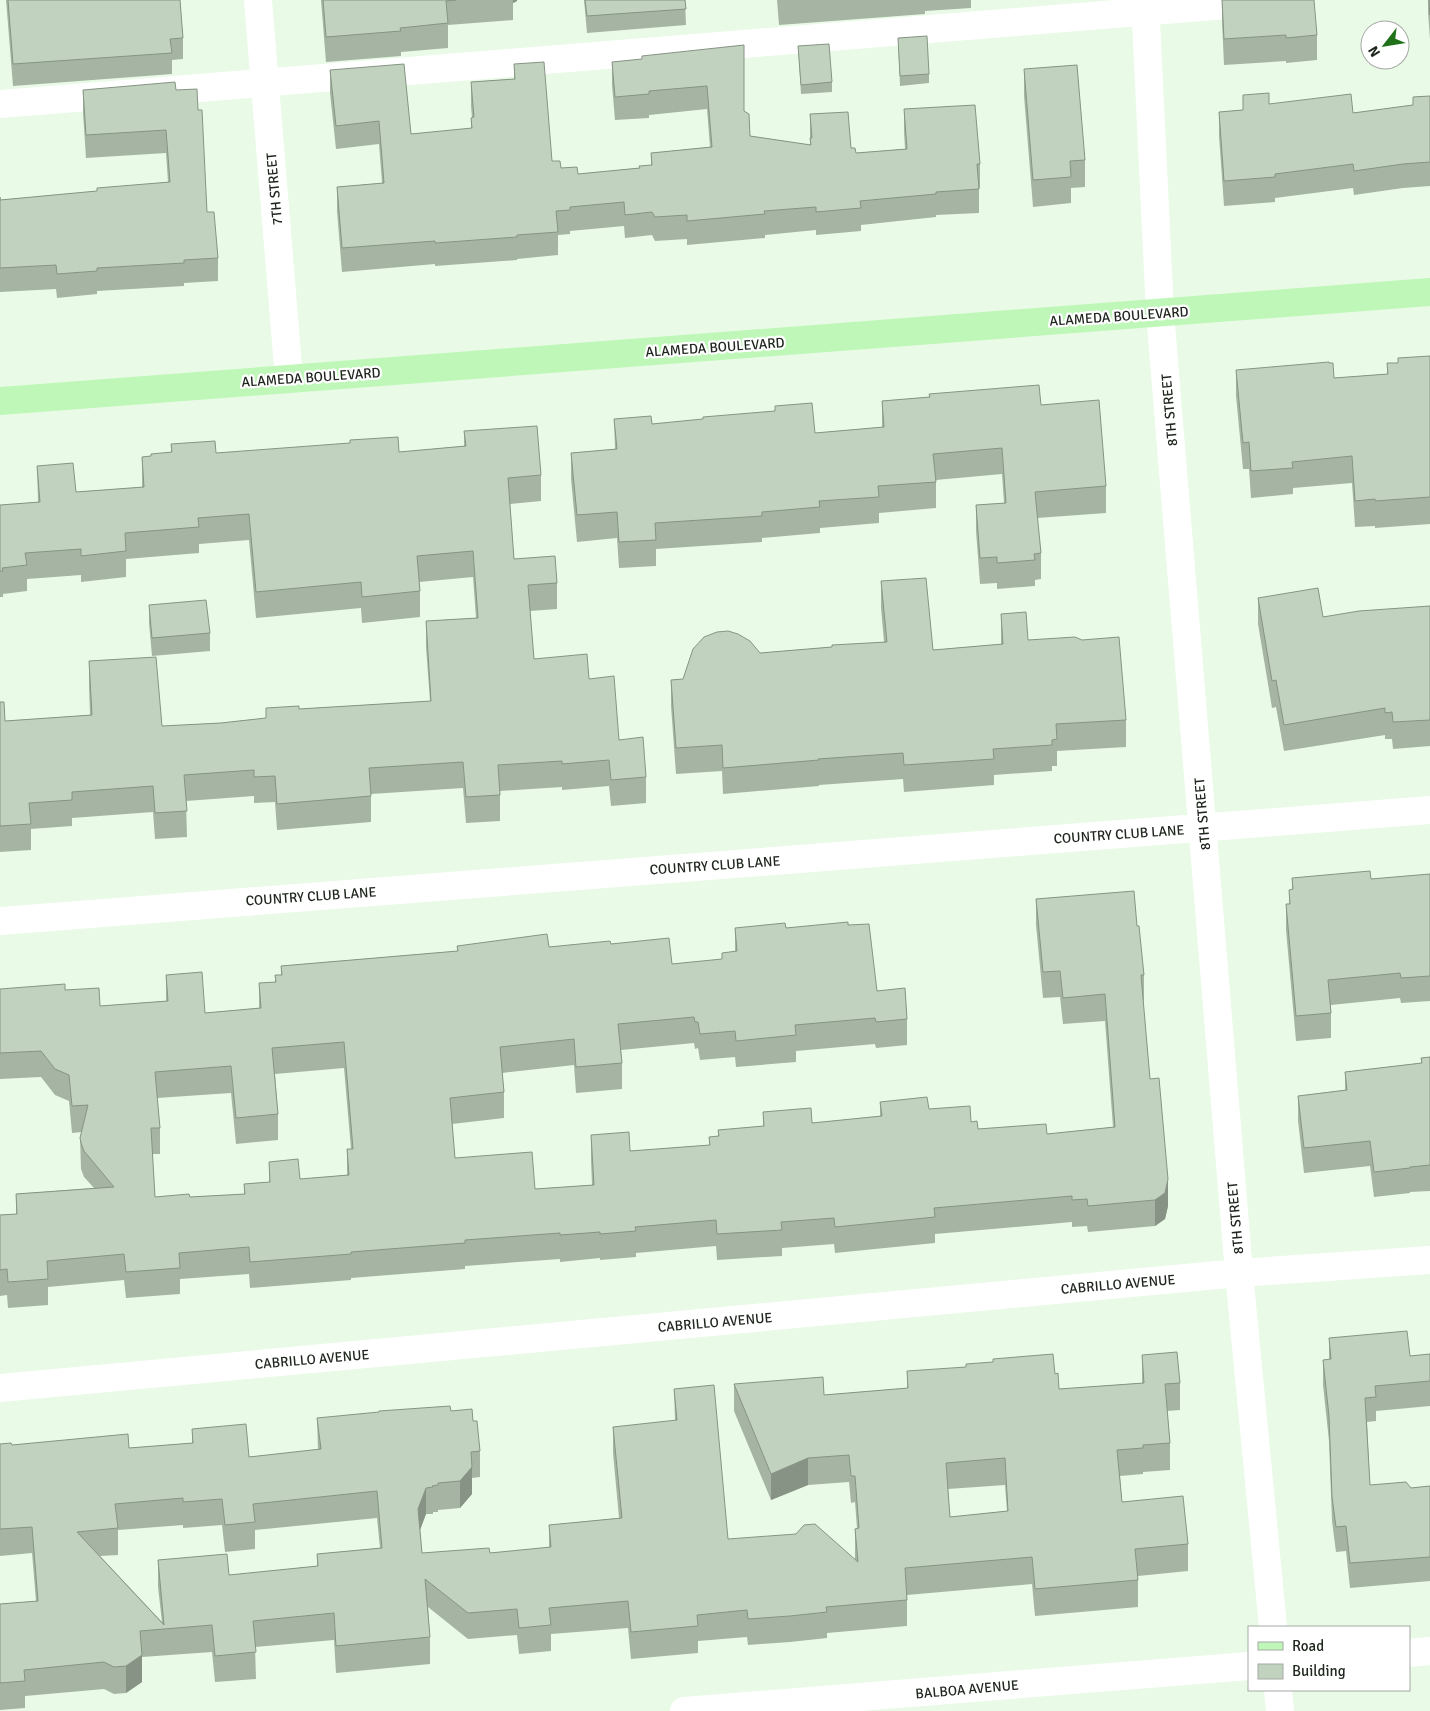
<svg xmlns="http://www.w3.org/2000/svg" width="1430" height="1711" font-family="Signika,sans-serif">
<rect width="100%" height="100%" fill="#e9fbe6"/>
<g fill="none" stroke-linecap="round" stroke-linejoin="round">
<path stroke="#fff" stroke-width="28" d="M 258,0 L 289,379
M 1145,0 L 1160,313 L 1239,1273 L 1273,1627
M 0,104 L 1289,0
M 0,921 L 1430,810
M 0,1388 L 1239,1273 L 1430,1260
M 1409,1653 L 1430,1651
M 1278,1690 L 1280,1711
M 684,1711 L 1249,1666"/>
<path stroke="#bff7b9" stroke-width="28" d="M 0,401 L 1430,292"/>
</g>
<path fill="#a6b5a3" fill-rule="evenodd" d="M 6,0 L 180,0 L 183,38 L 183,59 L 172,60 L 172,74 L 13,86 Z
M 321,0 L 517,0 L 517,1 L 513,3 L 513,20 L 448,25 L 448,48 L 401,52 L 401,56 L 326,62 Z
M 584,0 L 685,0 L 686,25 L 587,33 Z
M 777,0 L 971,0 L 971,8 L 925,11 L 925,14 L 779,25 Z
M 1222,0 L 1317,35 L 1317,60 L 1286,63 L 1286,61 L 1224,65 L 1222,21 Z
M 1428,0 L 1430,0 L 1430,40 L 1428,12 Z
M 898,38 L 929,74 L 929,83 L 900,86 Z
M 744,45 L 744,111 L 750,136 L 810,145 L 810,114 L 851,148 L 856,153 L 905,149 L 904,132 L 904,109 L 980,164 L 980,188 L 979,188 L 979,213 L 936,215 L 936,217 L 861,225 L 861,231 L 816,235 L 816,230 L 765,235 L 765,238 L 687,245 L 687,239 L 655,241 L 652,235 L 625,238 L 624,226 L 570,231 L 570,234 L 558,235 L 558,255 L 517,259 L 517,260 L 435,266 L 435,264 L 342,272 L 337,211 L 337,187 L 382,183 L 379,144 L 336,149 L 330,93 L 330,70 L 411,134 L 471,129 L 471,118 L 472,118 L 471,106 L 471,82 L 514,79 L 514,64 L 552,161 L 561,168 L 578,174 L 639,168 L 651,165 L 651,153 L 710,147 L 707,109 L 649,115 L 649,118 L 615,120 L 612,85 L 612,62 L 642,59 Z
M 798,46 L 832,82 L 832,92 L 801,94 Z
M 1024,69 L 1085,160 L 1085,187 L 1071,188 L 1071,203 L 1033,207 L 1024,96 Z
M 83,90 L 176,90 L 198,110 L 207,212 L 218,258 L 218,281 L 184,283 L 184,286 L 97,291 L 97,294 L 57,298 L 56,289 L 0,292 L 0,197 L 0,200 L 97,191 L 168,182 L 166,153 L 86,158 L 83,113 Z
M 1243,95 L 1269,104 L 1353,113 L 1413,105 L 1413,97 L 1430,96 L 1430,186 L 1403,188 L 1354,195 L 1353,188 L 1275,198 L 1275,202 L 1224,206 L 1219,136 L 1219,112 L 1243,110 Z
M 1430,356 L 1430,524 L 1375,528 L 1375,526 L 1355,527 L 1352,483 L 1293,488 L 1293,494 L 1251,498 L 1249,469 L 1243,469 L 1236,396 L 1236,370 L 1334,378 L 1387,374 L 1387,363 L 1398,363 Z
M 929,394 L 1041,405 L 1106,486 L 1106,513 L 1037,518 L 1041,553 L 1041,579 L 1035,580 L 1035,586 L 997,589 L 997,583 L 980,584 L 976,531 L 976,505 L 1004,503 L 1002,474 L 936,480 L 936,508 L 879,513 L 879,523 L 820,528 L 820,533 L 762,538 L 762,542 L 656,549 L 656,566 L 619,568 L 617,538 L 577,542 L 571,479 L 571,453 L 615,449 L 614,419 L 652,424 L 815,433 L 882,427 L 882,401 L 929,397 Z
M 464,431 L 541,475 L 541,501 L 510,504 L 514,559 L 557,583 L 557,609 L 530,611 L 534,659 L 589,679 L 619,740 L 646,777 L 646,803 L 611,806 L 609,786 L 562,790 L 562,787 L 500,791 L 500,821 L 466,823 L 463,788 L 371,794 L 371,822 L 277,830 L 275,802 L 254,803 L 254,796 L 186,801 L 187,837 L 155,839 L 153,812 L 72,818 L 72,826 L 31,829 L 31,850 L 0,852 L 0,702 L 5,721 L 90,715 L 89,687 L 89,661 L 162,726 L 221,723 L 266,718 L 266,708 L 299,709 L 430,701 L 426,647 L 426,621 L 476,618 L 473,577 L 419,582 L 420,591 L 420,617 L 362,623 L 361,608 L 256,618 L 249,540 L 199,544 L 199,553 L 126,559 L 126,577 L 81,582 L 81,575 L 27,579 L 27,591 L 3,594 L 3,597 L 0,597 L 0,505 L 38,502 L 37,466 L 76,492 L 142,487 L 142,457 L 151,456 L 171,452 L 171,444 L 216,453 L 399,452 L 464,446 Z
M 881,581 L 933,650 L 1001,644 L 1001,614 L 1028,640 L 1126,720 L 1126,747 L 1057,751 L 1057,766 L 1052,766 L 1052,771 L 994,775 L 994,785 L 904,792 L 903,779 L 819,785 L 819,786 L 723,794 L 722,771 L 676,774 L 671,706 L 671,680 L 683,679 L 760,653 L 832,647 L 884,642 L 881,608 Z
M 1258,598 L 1323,617 L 1430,606 L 1430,746 L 1393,749 L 1392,739 L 1385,739 L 1385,735 L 1284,751 L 1276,707 L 1272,708 L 1258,624 Z
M 149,605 L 210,633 L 210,651 L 152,656 L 149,623 Z
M 1430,874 L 1430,1001 L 1401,1003 L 1400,998 L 1331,1005 L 1331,1038 L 1296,1041 L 1286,930 L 1286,904 L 1289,904 L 1289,890 L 1292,889 L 1292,878 L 1371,879 Z
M 1036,899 L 1137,926 L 1144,975 L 1144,1001 L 1143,1001 L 1150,1079 L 1168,1206 L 1165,1219 L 1155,1226 L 1088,1232 L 1087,1226 L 1072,1227 L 1072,1222 L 935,1234 L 935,1243 L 835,1253 L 834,1244 L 782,1248 L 782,1256 L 717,1260 L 716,1246 L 636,1253 L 636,1257 L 600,1260 L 600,1258 L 560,1262 L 560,1259 L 465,1266 L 465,1269 L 351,1278 L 351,1280 L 250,1288 L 249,1274 L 180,1279 L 180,1294 L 126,1298 L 124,1280 L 48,1287 L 48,1305 L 8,1308 L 7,1295 L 0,1296 L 0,1215 L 16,1214 L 16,1194 L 94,1188 L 84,1177 L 81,1169 L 80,1138 L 82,1132 L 72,1133 L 69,1101 L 55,1095 L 41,1077 L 0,1079 L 0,989 L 65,990 L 100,1006 L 166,1001 L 166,975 L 205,1013 L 259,1008 L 259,983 L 275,982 L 275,975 L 281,975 L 281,966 L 457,951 L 457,946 L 549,947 L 611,944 L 672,964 L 722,960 L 735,952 L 735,928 L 786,928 L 848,925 L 877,991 L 907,1019 L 907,1045 L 876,1048 L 875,1044 L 796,1051 L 796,1062 L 736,1067 L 735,1057 L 700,1060 L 698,1048 L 695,1049 L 694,1043 L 621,1050 L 622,1063 L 622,1089 L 576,1093 L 574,1065 L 502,1073 L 504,1092 L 504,1118 L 452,1124 L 455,1158 L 535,1189 L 592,1185 L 591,1161 L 591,1135 L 630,1151 L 709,1145 L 709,1137 L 718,1136 L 718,1130 L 763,1126 L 763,1112 L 812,1123 L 880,1116 L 880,1102 L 929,1109 L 971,1122 L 978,1129 L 1047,1134 L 1113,1127 L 1105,1021 L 1063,1024 L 1060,997 L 1043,998 L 1036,925 ZM 344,1068 L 351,1149 L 347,1149 L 347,1175 L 300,1179 L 269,1162 L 269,1182 L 244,1184 L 244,1194 L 190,1197 L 155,1197 L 152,1154 L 160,1154 L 160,1128 L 157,1098 L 231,1093 L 236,1144 L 278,1140 L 278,1114 L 275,1074 Z
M 1430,1057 L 1430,1191 L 1410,1192 L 1410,1193 L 1374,1197 L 1370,1166 L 1304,1173 L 1298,1121 L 1298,1096 L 1345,1090 L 1345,1072 L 1421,1063 L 1421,1058 Z
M 1329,1338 L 1410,1356 L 1430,1354 L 1430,1406 L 1376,1411 L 1376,1421 L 1367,1422 L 1370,1485 L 1411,1488 L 1430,1486 L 1430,1581 L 1350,1588 L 1346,1551 L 1336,1552 L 1332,1521 L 1329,1441 L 1323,1385 L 1323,1360 L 1329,1360 Z
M 1142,1355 L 1180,1383 L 1180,1410 L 1167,1411 L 1170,1443 L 1170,1470 L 1143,1472 L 1143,1474 L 1120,1476 L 1122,1502 L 1188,1544 L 1188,1571 L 1138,1576 L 1138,1607 L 1035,1616 L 1032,1584 L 907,1595 L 907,1626 L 827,1633 L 827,1638 L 790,1642 L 748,1645 L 747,1637 L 698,1641 L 698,1653 L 631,1659 L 628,1628 L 551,1634 L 551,1651 L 519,1654 L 517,1635 L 468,1639 L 428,1607 L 430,1637 L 430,1664 L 336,1673 L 334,1640 L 255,1647 L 256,1679 L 215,1682 L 212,1652 L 142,1657 L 142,1682 L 126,1693 L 114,1694 L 104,1689 L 25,1696 L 25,1708 L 0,1710 L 0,1604 L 36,1601 L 32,1553 L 0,1556 L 0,1444 L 12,1445 L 129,1448 L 192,1443 L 192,1429 L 249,1457 L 318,1450 L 317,1418 L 451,1411 L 473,1421 L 480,1451 L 480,1477 L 472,1478 L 472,1494 L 460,1508 L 438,1510 L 438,1512 L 433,1512 L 433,1514 L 426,1514 L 420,1530 L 422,1553 L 490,1553 L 549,1548 L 549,1525 L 619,1518 L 613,1453 L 613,1427 L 675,1421 L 674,1389 L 728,1539 L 855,1560 L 855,1529 L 857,1528 L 855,1502 L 851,1503 L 849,1482 L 808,1485 L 771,1500 L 734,1411 L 734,1384 L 824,1395 L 907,1388 L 907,1371 L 1055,1374 L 1059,1389 L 1142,1383 ZM 1005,1485 L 1007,1511 L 950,1517 L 948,1489 ZM 377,1518 L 380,1548 L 317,1554 L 317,1566 L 229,1575 L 158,1560 L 158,1587 L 162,1622 L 100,1556 L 118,1555 L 118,1530 L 183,1525 L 183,1528 L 222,1525 L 225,1552 L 255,1549 L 255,1530 Z"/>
<path fill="#879485" d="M 513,0 L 517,0 L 517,1 L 513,3 Z
M 1168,1179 L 1168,1206 L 1165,1219 L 1155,1226 L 1155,1200 Z
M 808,1458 L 808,1485 L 771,1500 L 771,1474 Z
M 472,1467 L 472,1494 L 460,1508 L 460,1481 Z
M 426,1488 L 426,1514 L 418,1535 L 418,1509 Z
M 142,1655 L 142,1682 L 126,1693 L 126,1666 Z"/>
<path fill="#c1d3be" stroke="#879485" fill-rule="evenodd" d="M 8,0 L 180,0 L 183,38 L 170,39 L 172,53 L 13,64 Z
M 323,0 L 456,0 L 446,1 L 448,23 L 400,28 L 401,31 L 326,37 Z
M 585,0 L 685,0 L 686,9 L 587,16 Z
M 1222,0 L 1314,0 L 1317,35 L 1286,38 L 1286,35 L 1224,39 Z
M 1429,0 L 1430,0 L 1430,15 Z
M 927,36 L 929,74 L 900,76 L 898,38 Z
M 829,44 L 832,82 L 801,85 L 798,46 Z
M 744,45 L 744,111 L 749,114 L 750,136 L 811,145 L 810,138 L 812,138 L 810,114 L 848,112 L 851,148 L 855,148 L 856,153 L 907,149 L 904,109 L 975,105 L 980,164 L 977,164 L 979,189 L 936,192 L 936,194 L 860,201 L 861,208 L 816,212 L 816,207 L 764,211 L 765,214 L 687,221 L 687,215 L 655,217 L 652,212 L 625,215 L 624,202 L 570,207 L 570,210 L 556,211 L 558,232 L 517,235 L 517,237 L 435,243 L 435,241 L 342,248 L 337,187 L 384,183 L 379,121 L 336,126 L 330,70 L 404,64 L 411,134 L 472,128 L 471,118 L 474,117 L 471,82 L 515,79 L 514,64 L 544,62 L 552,161 L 560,161 L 561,168 L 577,167 L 578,174 L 640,168 L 639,166 L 652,165 L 651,153 L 712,147 L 707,86 L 649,91 L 649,94 L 615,97 L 612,62 L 642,59 L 642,56 Z
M 1077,65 L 1085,160 L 1070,161 L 1071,177 L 1033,180 L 1024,69 Z
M 175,82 L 176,90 L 197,89 L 198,110 L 202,110 L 207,212 L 214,212 L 218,258 L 184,260 L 184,263 L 97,268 L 97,271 L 57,274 L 56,265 L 0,268 L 0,197 L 0,200 L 97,191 L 97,188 L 170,182 L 166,130 L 86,135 L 83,90 Z
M 1269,93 L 1269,104 L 1351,94 L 1353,113 L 1413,105 L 1413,97 L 1430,96 L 1430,162 L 1403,164 L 1354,171 L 1353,164 L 1275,174 L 1275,177 L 1224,181 L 1219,112 L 1243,110 L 1243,95 Z
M 1430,356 L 1430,497 L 1375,501 L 1375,499 L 1355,501 L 1352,456 L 1292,462 L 1293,468 L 1251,471 L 1249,442 L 1243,443 L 1236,370 L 1329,362 L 1329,363 L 1333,363 L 1334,378 L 1388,374 L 1387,363 L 1398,363 L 1398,358 Z
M 1039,385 L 1041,405 L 1099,400 L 1106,486 L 1035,492 L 1041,553 L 1034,554 L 1035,560 L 997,563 L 997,557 L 980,558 L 976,505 L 1006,503 L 1002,448 L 933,454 L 936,482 L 878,486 L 879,497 L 819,501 L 820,507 L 762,512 L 762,516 L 655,523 L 656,540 L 619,542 L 617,512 L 577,515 L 571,453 L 617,449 L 614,419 L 651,416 L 652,424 L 703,419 L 703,417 L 775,411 L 775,406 L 812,403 L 815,433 L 884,427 L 882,401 L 930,397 L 929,394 Z
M 537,426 L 541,475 L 508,478 L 514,559 L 555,556 L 557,583 L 528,585 L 534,659 L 587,654 L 589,679 L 614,676 L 619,740 L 643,737 L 646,777 L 611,780 L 609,760 L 562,764 L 562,761 L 498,765 L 500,795 L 466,797 L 463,762 L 369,768 L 371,796 L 277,804 L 275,776 L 254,777 L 254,770 L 184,775 L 187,811 L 155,813 L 153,786 L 72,792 L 72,800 L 29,803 L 31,824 L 0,826 L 0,702 L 4,702 L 5,721 L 92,715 L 89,661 L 156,657 L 162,726 L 221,723 L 266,718 L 266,708 L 299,706 L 299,709 L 431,701 L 426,621 L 478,618 L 473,551 L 417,556 L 420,591 L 362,597 L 361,582 L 256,592 L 249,514 L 198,518 L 199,527 L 125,533 L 126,551 L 81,556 L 81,549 L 25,553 L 27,565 L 2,568 L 3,571 L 0,571 L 0,505 L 40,502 L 37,466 L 73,463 L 76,492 L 144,487 L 142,457 L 151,456 L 151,454 L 172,452 L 171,444 L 215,441 L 216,453 L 350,443 L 350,440 L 398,437 L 399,452 L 466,446 L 464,431 Z
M 926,578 L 933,650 L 1003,644 L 1001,614 L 1026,612 L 1028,640 L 1075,637 L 1082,640 L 1119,637 L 1126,720 L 1056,724 L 1057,739 L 1052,740 L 1052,745 L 993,749 L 994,759 L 904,765 L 903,753 L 818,759 L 819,760 L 723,768 L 722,745 L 676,748 L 671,680 L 683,679 L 693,649 L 704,637 L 717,632 L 728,631 L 738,634 L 750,641 L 760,653 L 832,647 L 832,645 L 887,642 L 881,581 Z
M 1318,588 L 1323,617 L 1359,611 L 1430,606 L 1430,720 L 1393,722 L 1392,712 L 1385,713 L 1385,708 L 1284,725 L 1276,680 L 1272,681 L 1258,598 Z
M 206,600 L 210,633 L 152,638 L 149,605 Z
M 1370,871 L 1371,879 L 1430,874 L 1430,976 L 1401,978 L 1400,973 L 1328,980 L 1331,1013 L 1296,1016 L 1286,904 L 1290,904 L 1289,890 L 1293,889 L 1292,878 Z
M 1134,891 L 1137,926 L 1139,926 L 1144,975 L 1141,975 L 1150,1079 L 1159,1078 L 1168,1179 L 1165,1193 L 1155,1200 L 1088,1206 L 1087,1199 L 1072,1200 L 1072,1196 L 934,1208 L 935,1217 L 835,1227 L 834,1218 L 781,1222 L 782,1230 L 717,1234 L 716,1220 L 635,1227 L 636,1231 L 600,1234 L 600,1232 L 560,1235 L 560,1233 L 465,1240 L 465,1243 L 351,1252 L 351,1254 L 250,1262 L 249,1247 L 179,1253 L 180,1268 L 126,1272 L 124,1254 L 47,1261 L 48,1279 L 8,1282 L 7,1269 L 0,1270 L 0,1215 L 17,1214 L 16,1194 L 114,1187 L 84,1151 L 81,1143 L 80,1138 L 88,1105 L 72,1106 L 69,1075 L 55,1069 L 41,1051 L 0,1053 L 0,989 L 65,984 L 65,990 L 99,988 L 100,1006 L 168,1001 L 166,975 L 202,972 L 205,1013 L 261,1008 L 259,983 L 276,982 L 275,975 L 282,975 L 281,966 L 458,951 L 457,946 L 547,934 L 549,947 L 610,941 L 611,944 L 669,938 L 672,964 L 722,959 L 722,953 L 737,951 L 735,928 L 785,923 L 786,928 L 848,922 L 848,925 L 869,924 L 877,991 L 905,988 L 907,1019 L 876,1022 L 875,1018 L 795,1025 L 796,1035 L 736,1041 L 735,1031 L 700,1034 L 698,1022 L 695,1022 L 694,1017 L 618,1024 L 622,1063 L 576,1067 L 574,1039 L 500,1047 L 504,1092 L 450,1098 L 455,1158 L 532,1152 L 535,1189 L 594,1185 L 591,1135 L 629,1132 L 630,1151 L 710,1145 L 709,1137 L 719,1136 L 718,1130 L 764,1126 L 763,1112 L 811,1108 L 812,1123 L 882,1116 L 880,1102 L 927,1097 L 929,1109 L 970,1106 L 971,1122 L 977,1121 L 978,1129 L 1046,1124 L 1047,1134 L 1115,1127 L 1105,994 L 1063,998 L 1060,971 L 1043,972 L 1036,899 ZM 344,1042 L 353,1149 L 347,1149 L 349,1175 L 300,1179 L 298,1159 L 269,1162 L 270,1182 L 244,1184 L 245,1194 L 190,1197 L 189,1194 L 155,1197 L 151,1128 L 160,1128 L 155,1072 L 231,1066 L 236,1118 L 278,1114 L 272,1048 Z
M 1430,1057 L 1430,1165 L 1410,1167 L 1410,1168 L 1374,1172 L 1370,1141 L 1304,1148 L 1298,1096 L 1347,1090 L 1345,1072 L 1422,1063 L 1421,1058 Z
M 1407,1331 L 1410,1356 L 1430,1354 L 1430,1381 L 1375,1386 L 1376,1397 L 1365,1398 L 1370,1485 L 1406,1482 L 1411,1488 L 1430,1486 L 1430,1557 L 1350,1563 L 1346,1526 L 1336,1527 L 1332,1497 L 1329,1416 L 1323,1360 L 1331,1359 L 1329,1338 Z
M 1177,1352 L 1180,1383 L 1165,1384 L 1170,1443 L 1143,1445 L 1143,1448 L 1117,1450 L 1122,1502 L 1183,1496 L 1188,1544 L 1135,1549 L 1138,1580 L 1035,1589 L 1032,1557 L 905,1568 L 907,1600 L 826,1607 L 827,1612 L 790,1616 L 748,1619 L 747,1610 L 697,1615 L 698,1626 L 631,1632 L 628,1601 L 549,1608 L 551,1625 L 519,1628 L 517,1609 L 468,1613 L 425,1579 L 430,1637 L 336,1646 L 334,1613 L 253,1621 L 256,1652 L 215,1656 L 212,1625 L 140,1631 L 142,1655 L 126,1666 L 114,1667 L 104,1662 L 24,1670 L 25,1681 L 0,1683 L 0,1604 L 38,1601 L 32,1527 L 0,1529 L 0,1444 L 11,1443 L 12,1445 L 128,1434 L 129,1448 L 193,1443 L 192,1429 L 246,1424 L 249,1457 L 321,1449 L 317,1418 L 379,1412 L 379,1411 L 450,1406 L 451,1411 L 472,1409 L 473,1421 L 477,1421 L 480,1451 L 471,1452 L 472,1467 L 460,1481 L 438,1483 L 438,1485 L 432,1486 L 433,1487 L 426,1488 L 418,1509 L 422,1553 L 489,1548 L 490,1553 L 551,1547 L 549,1525 L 622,1518 L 613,1427 L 677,1420 L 674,1389 L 714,1385 L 728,1539 L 796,1534 L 804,1525 L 815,1524 L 858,1562 L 855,1529 L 859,1528 L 855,1476 L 851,1476 L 849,1455 L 808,1458 L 771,1474 L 734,1384 L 823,1377 L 824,1395 L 908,1388 L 907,1371 L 966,1367 L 966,1364 L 993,1362 L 993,1359 L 1053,1354 L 1055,1374 L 1058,1373 L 1059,1389 L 1144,1383 L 1142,1355 ZM 1005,1458 L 1008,1511 L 950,1517 L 946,1463 ZM 377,1491 L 382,1548 L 317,1554 L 318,1566 L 229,1575 L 227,1554 L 158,1560 L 164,1625 L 77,1532 L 118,1528 L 115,1504 L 183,1498 L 183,1502 L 222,1499 L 225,1525 L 255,1522 L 253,1504 Z"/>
<g text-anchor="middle" stroke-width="4.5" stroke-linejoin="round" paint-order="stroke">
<g font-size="14" fill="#20271f" stroke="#fff">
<text transform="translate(274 189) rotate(-95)" y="5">7TH STREET</text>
<text transform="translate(1119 316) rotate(-4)" y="5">ALAMEDA BOULEVARD</text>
<text transform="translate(715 347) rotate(-4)" y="5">ALAMEDA BOULEVARD</text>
<text transform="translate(311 377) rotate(-4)" y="5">ALAMEDA BOULEVARD</text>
<text transform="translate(1169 410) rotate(-95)" y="5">8TH STREET</text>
<text transform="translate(1202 814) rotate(-95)" y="5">8TH STREET</text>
<text transform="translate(1119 834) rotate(-4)" y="5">COUNTRY CLUB LANE</text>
<text transform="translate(715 865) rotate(-4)" y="5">COUNTRY CLUB LANE</text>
<text transform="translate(311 896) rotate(-4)" y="5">COUNTRY CLUB LANE</text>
<text transform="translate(1235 1218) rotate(-95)" y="5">8TH STREET</text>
<text transform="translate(1118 1284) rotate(-5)" y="5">CABRILLO AVENUE</text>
<text transform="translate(715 1322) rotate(-5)" y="5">CABRILLO AVENUE</text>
<text transform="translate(312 1359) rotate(-5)" y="5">CABRILLO AVENUE</text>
<text transform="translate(967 1689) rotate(-5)" y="5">BALBOA AVENUE</text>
</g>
</g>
<rect x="1248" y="1626" width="162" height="65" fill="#ffffff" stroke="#a6a9a5"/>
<rect x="1258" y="1642" width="25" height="8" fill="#bff7b9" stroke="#a6a9a5"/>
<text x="1292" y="1651" font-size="15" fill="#20271f">Road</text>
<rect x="1258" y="1664" width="25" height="15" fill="#c1d3be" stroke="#a6a9a5"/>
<text x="1292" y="1676" font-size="15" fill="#20271f">Building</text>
<g transform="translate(1385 45) rotate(239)"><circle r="24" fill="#ffffff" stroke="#a6a9a5"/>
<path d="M0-4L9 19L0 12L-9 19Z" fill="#207119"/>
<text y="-8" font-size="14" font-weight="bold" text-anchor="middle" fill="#20271f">N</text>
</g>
</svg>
